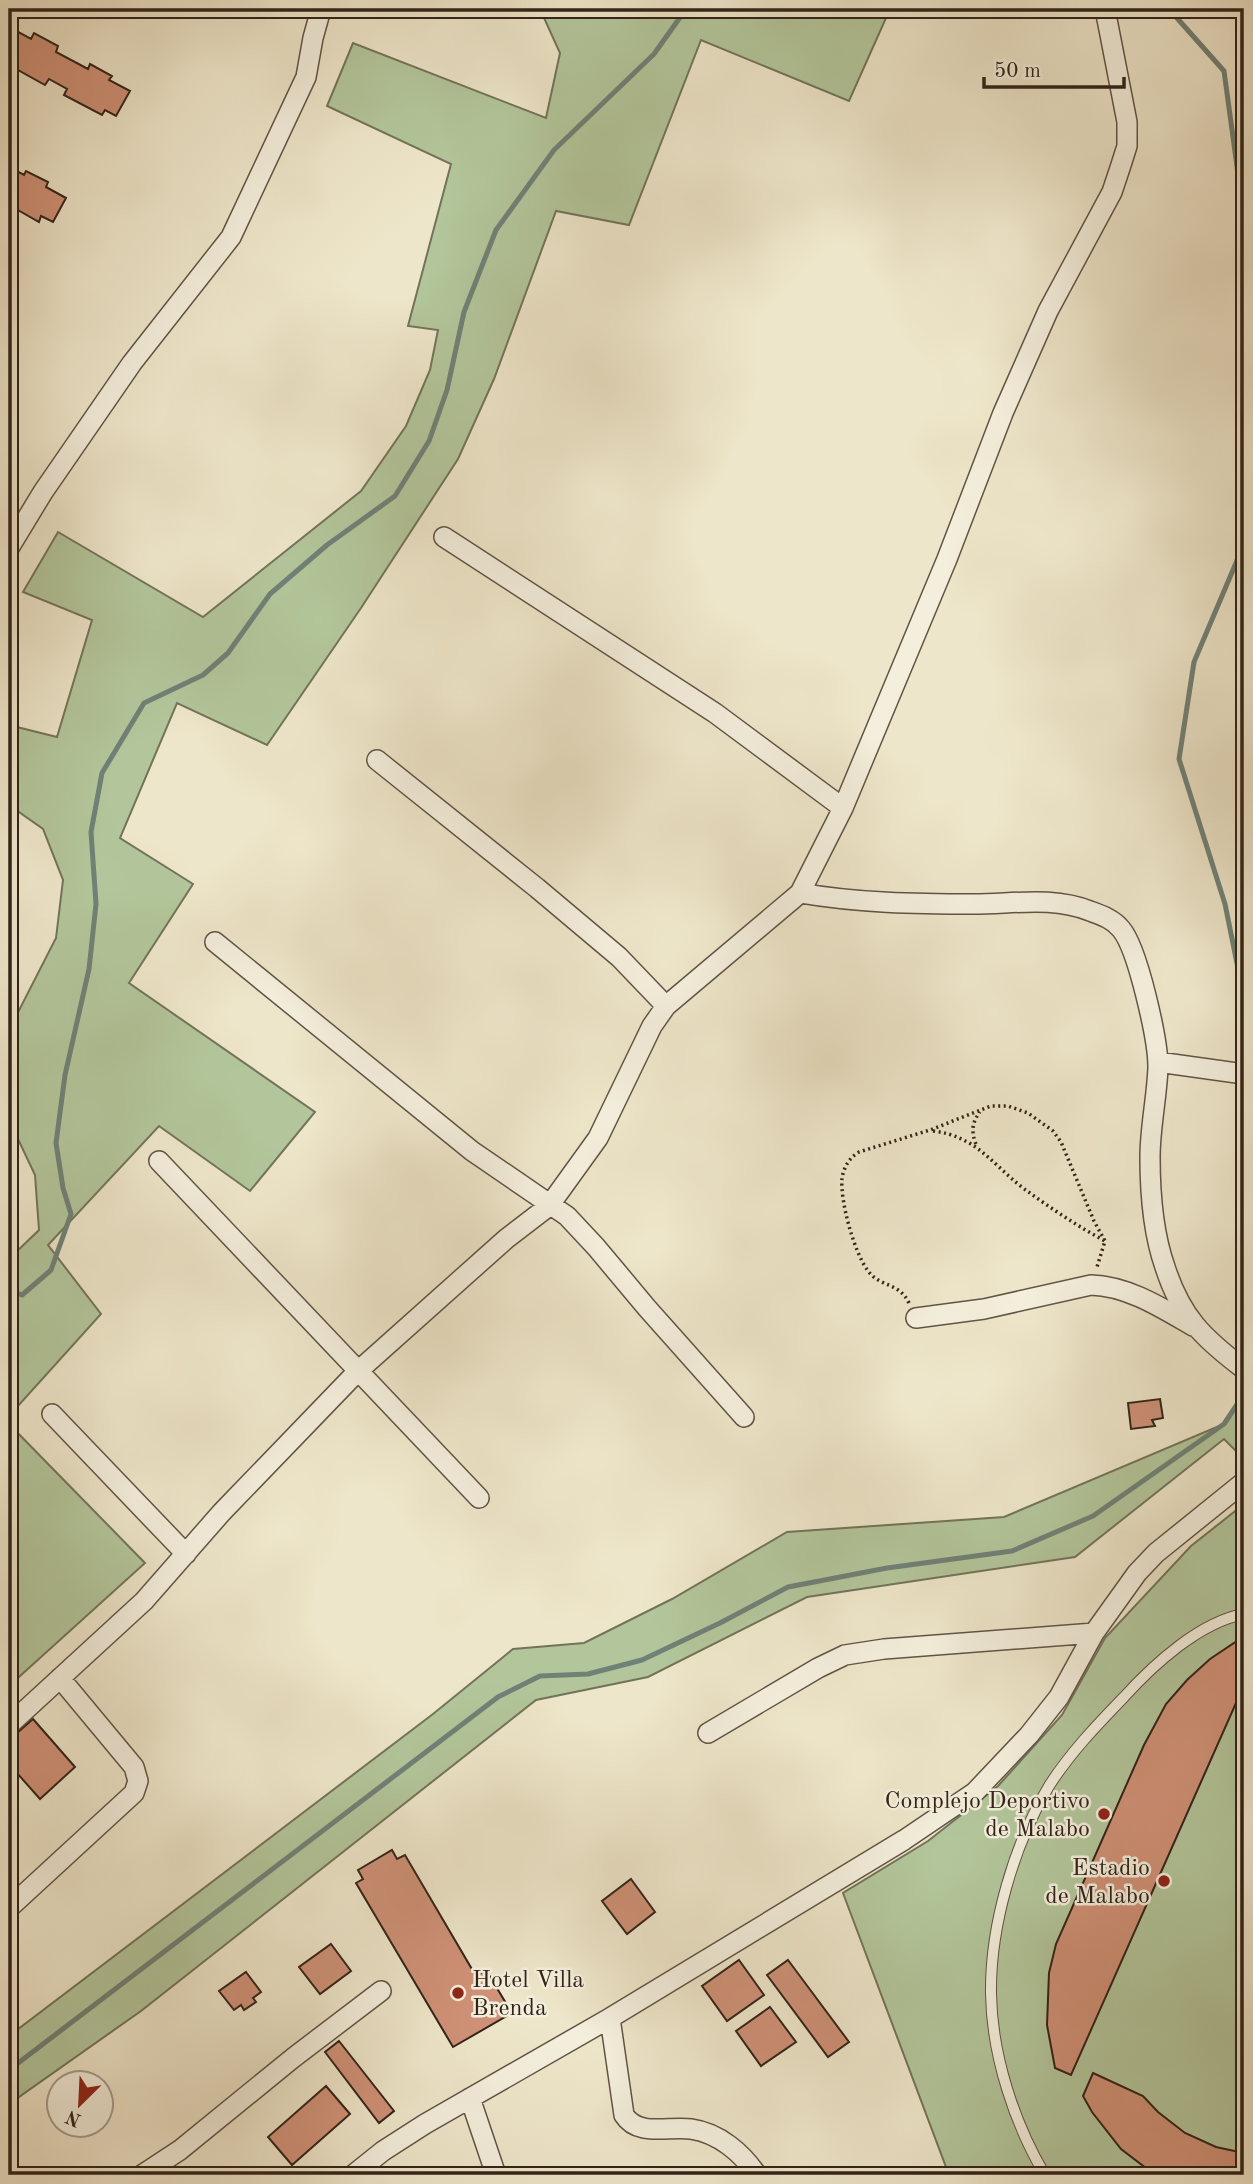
<svg xmlns="http://www.w3.org/2000/svg" width="1253" height="2184" font-family="'Old Standard TT',serif">
<rect width="100%" height="100%" fill="#eee6ca"/>
<filter id="stains"><feTurbulence type="fractalNoise" baseFrequency=".00286" numOctaves="4"/><feColorMatrix values="0 0 0 0 .2 0 0 0 0 .09 0 0 0 0 .02 0 0 0 .5 -.17"/></filter>
<radialGradient id="worn" r=".72"><stop offset=".6" stop-color="#630" stop-opacity="0"/><stop offset="1" stop-color="#630" stop-opacity=".3"/></radialGradient>
<path fill="#b3c69b" stroke="#72745a" stroke-width="2" d="M 540,9 L 890,9 L 849,101 L 701,40 L 629,225 L 556,211 L 494,379 L 458,459 L 361,608 L 267,745 L 177,703 L 120,838 L 193,884 L 129,983 L 315,1112 L 250,1191 L 159,1126 L 48,1245 L 101,1314 L 9,1416 L 9,1253 L 13,1255 L 39,1230 L 35,1175 L 9,1120 L 9,1036 L 10,1028 L 56,938 L 63,880 L 43,829 L 9,805 L 9,725 L 57,737 L 92,620 L 23,592 L 58,532 L 203,617 L 361,491 L 406,426 L 430,370 L 438,330 L 408,326 L 451,164 L 327,106 L 353,43 L 546,118 L 560,53 Z
M 1244,1394 L 1244,1459 L 1224,1439 L 1075,1557 L 807,1597 L 648,1677 L 536,1700 L 141,2011 L 9,2104 L 9,2036 L 433,1714 L 513,1649 L 584,1643 L 672,1599 L 787,1532 L 1004,1517 L 1224,1424 Z
M 9,1424 L 145,1563 L 9,1686 Z
M 1244,1504 L 1244,2175 L 949,2175 L 843,1893 L 928,1841 L 998,1786 L 1062,1715 L 1105,1638 L 1191,1546 Z"/>
<g fill="none" stroke-linecap="round" stroke-linejoin="round">
<path stroke="#708177" stroke-width="5" d="M 1169,9 L 1224,71 L 1244,218
M 1244,544 L 1194,662 L 1179,759 L 1225,904 L 1244,998
M 9,1290 L 22,1295 L 51,1270 L 71,1214 L 63,1188 L 56,1143 L 65,1075 L 89,969 L 96,904 L 91,832 L 102,773 L 144,703 L 203,675 L 228,653 L 270,594 L 327,545 L 395,496 L 429,441 L 447,390 L 464,312 L 496,230 L 554,150 L 654,54 L 686,9
M 9,2070 L 498,1697 L 540,1676 L 588,1674 L 642,1660 L 720,1623 L 788,1587 L 887,1568 L 1012,1551 L 1093,1516 L 1224,1424 L 1244,1394"/>
</g>
<path fill="#cf9177" stroke="#322319" stroke-width="2" d="M 9,27 L 31,39 L 34,33 L 58,46 L 56,52 L 88,69 L 90,64 L 112,76 L 109,80 L 130,91 L 116,116 L 105,110 L 102,115 L 64,95 L 67,89 L 49,79 L 45,85 L 11,66 L 14,60 L 9,57 Z
M 9,167 L 24,175 L 26,171 L 48,182 L 46,187 L 66,198 L 53,222 L 41,216 L 39,222 L 9,205 Z
M 1160,1399 L 1163,1418 L 1152,1420 L 1155,1426 L 1131,1429 L 1128,1403 Z
M 1237,1641 L 1244,1645 L 1244,1685 L 1071,2075 L 1055,2068 L 1047,2025 L 1049,1973 L 1056,1944 L 1144,1745 L 1166,1704 L 1187,1680 L 1210,1659 Z
M 33,1719 L 75,1767 L 40,1799 L 9,1764 L 9,1740 Z
M 392,1850 L 397,1859 L 405,1855 L 476,1976 L 486,1970 L 512,2013 L 453,2047 L 356,1883 L 363,1879 L 358,1870 Z
M 631,1879 L 655,1912 L 627,1934 L 602,1901 Z
M 331,1944 L 351,1971 L 320,1994 L 299,1967 Z
M 739,1960 L 764,1995 L 727,2021 L 702,1986 Z
M 788,1960 L 849,2042 L 828,2057 L 767,1975 Z
M 246,1972 L 261,1992 L 253,1998 L 256,2002 L 244,2010 L 241,2005 L 234,2010 L 219,1991 Z
M 770,2007 L 796,2042 L 761,2066 L 736,2031 Z
M 339,2041 L 394,2111 L 379,2123 L 325,2052 Z
M 1093,2073 L 1143,2096 L 1158,2112 L 1185,2133 L 1216,2147 L 1244,2153 L 1244,2175 L 1155,2175 L 1121,2149 L 1092,2112 L 1083,2096 Z
M 326,2086 L 350,2114 L 292,2165 L 268,2137 Z"/>
<g fill="none" stroke-linecap="round" stroke-linejoin="round">
<g stroke="#615445" stroke-width="12">
<path id="service" d="M 1045,2175 C 1014,2123 992,2055 991,1994 C 990,1926 1014,1844 1049,1786 C 1070,1753 1097,1725 1124,1697 C 1154,1664 1200,1622 1244,1614"/>
</g>
<g stroke="#615445" stroke-width="22">
<path id="minor" d="M 444,537 L 715,713 L 843,808
M 9,548 L 43,492 L 132,363 L 231,237 L 306,77 L 313,38 L 321,9
M 377,760 L 537,888 L 619,957 L 666,1006
M 800,893 C 858,903 915,904 974,904 C 1013,904 1053,896 1090,911 C 1101,915 1113,919 1121,929 C 1138,949 1158,1040 1158,1067 C 1157,1097 1150,1127 1150,1157 C 1150,1192 1153,1233 1165,1267 C 1181,1317 1203,1338 1244,1369
M 215,942 L 472,1151 L 567,1216 L 596,1247 L 647,1308 L 744,1417
M 1158,1062 L 1244,1074
M 159,1161 L 479,1498
M 916,1318 L 984,1309 L 1091,1285 C 1128,1286 1162,1308 1193,1326
M 52,1414 L 186,1554
M 9,1725 L 144,1601 L 222,1512 L 357,1372 L 506,1239 L 549,1206 L 598,1138 L 652,1026 L 666,1006 L 800,893 L 843,808 L 947,559 L 1003,413 L 1048,311 L 1112,192 L 1121,165 L 1127,146 L 1127,122 L 1105,9
M 708,1733 L 818,1668 L 845,1655 L 884,1649 L 1094,1633
M 9,1908 L 134,1793 L 138,1781 L 134,1767 L 60,1678
M 610,2018 L 624,2115 C 638,2137 668,2126 691,2129 C 719,2133 742,2153 757,2175
M 470,2098 L 496,2175
M 142,2175 L 180,2150 L 293,2058 L 381,1991
M 353,2175 L 383,2151 L 425,2124 L 610,2018 L 904,1840 L 975,1792 L 1029,1735 L 1059,1697 L 1094,1633 L 1137,1573 L 1156,1553 L 1244,1482"/>
</g>
<path stroke="#322319" stroke-width="3.5" stroke-dasharray="2 3.5" stroke-linecap="butt" d="M 933,1131 C 976,1136 992,1164 1023,1188 C 1049,1207 1077,1226 1105,1241 L 1097,1267
M 976,1144 C 971,1132 972,1122 980,1112
M 909,1303 C 899,1282 881,1288 868,1271 C 854,1252 840,1201 842,1178 C 844,1167 849,1158 859,1152 L 930,1130 L 991,1106 L 1008,1106 L 1028,1113 L 1053,1131 L 1061,1142 L 1094,1221 L 1105,1241"/>
<use href="#service" stroke="#f4efdd" stroke-width="10"/>
<use href="#minor" stroke="#f4efdd" stroke-width="19"/>
</g>
<g fill="#8f2418" stroke="#f4efdd" stroke-width="2.5">
<circle cx="1104" cy="1814" r="7"/>
<circle cx="1164" cy="1881" r="7"/>
<circle cx="458" cy="1993" r="7"/>
</g>
<g text-anchor="middle" stroke-width="5" stroke-linejoin="round" paint-order="stroke">
<g font-size="24" fill="#322319" stroke="#f4efdd" text-anchor="end">
<text x="1090" y="1808">Complejo Deportivo<tspan x="1090" dy="28">de Malabo</tspan></text>
<text x="1150" y="1875">Estadio<tspan x="1150" dy="28">de Malabo</tspan></text>
<text x="472" y="1987" text-anchor="start">Hotel Villa<tspan x="472" dy="28">Brenda</tspan></text>
</g>
</g>
<rect width="1253" height="2184" fill="none" stroke="#eee6ca" stroke-width="35"/>
<rect x="10" y="10" width="1232" height="2163" fill="none" stroke="#322319" stroke-width="3.5"/>
<rect x="18" y="18" width="1218" height="2149" fill="none" stroke="#322319" stroke-width="2"/>
<g transform="translate(80 2104) rotate(204)"><circle r="33" fill="#f4efdd" stroke="#a69d8f" stroke-width="2"/>
<path d="M0-5L12 26L0 18L-12 26Z" fill="#8f2418"/>
<text y="-10" font-size="19" font-weight="bold" text-anchor="middle" fill="#322319">N</text>
</g>
<path d="M984 77v10h140v-10" fill="none" stroke="#322319" stroke-width="3.5"/>
<text x="994" y="77" font-size="21" fill="#322319" stroke="#f4efdd" stroke-width="5" paint-order="stroke">50 m</text>
<rect width="100%" height="100%" filter="url(#stains)"/>
<rect width="100%" height="100%" fill="url(#worn)"/>
</svg>
